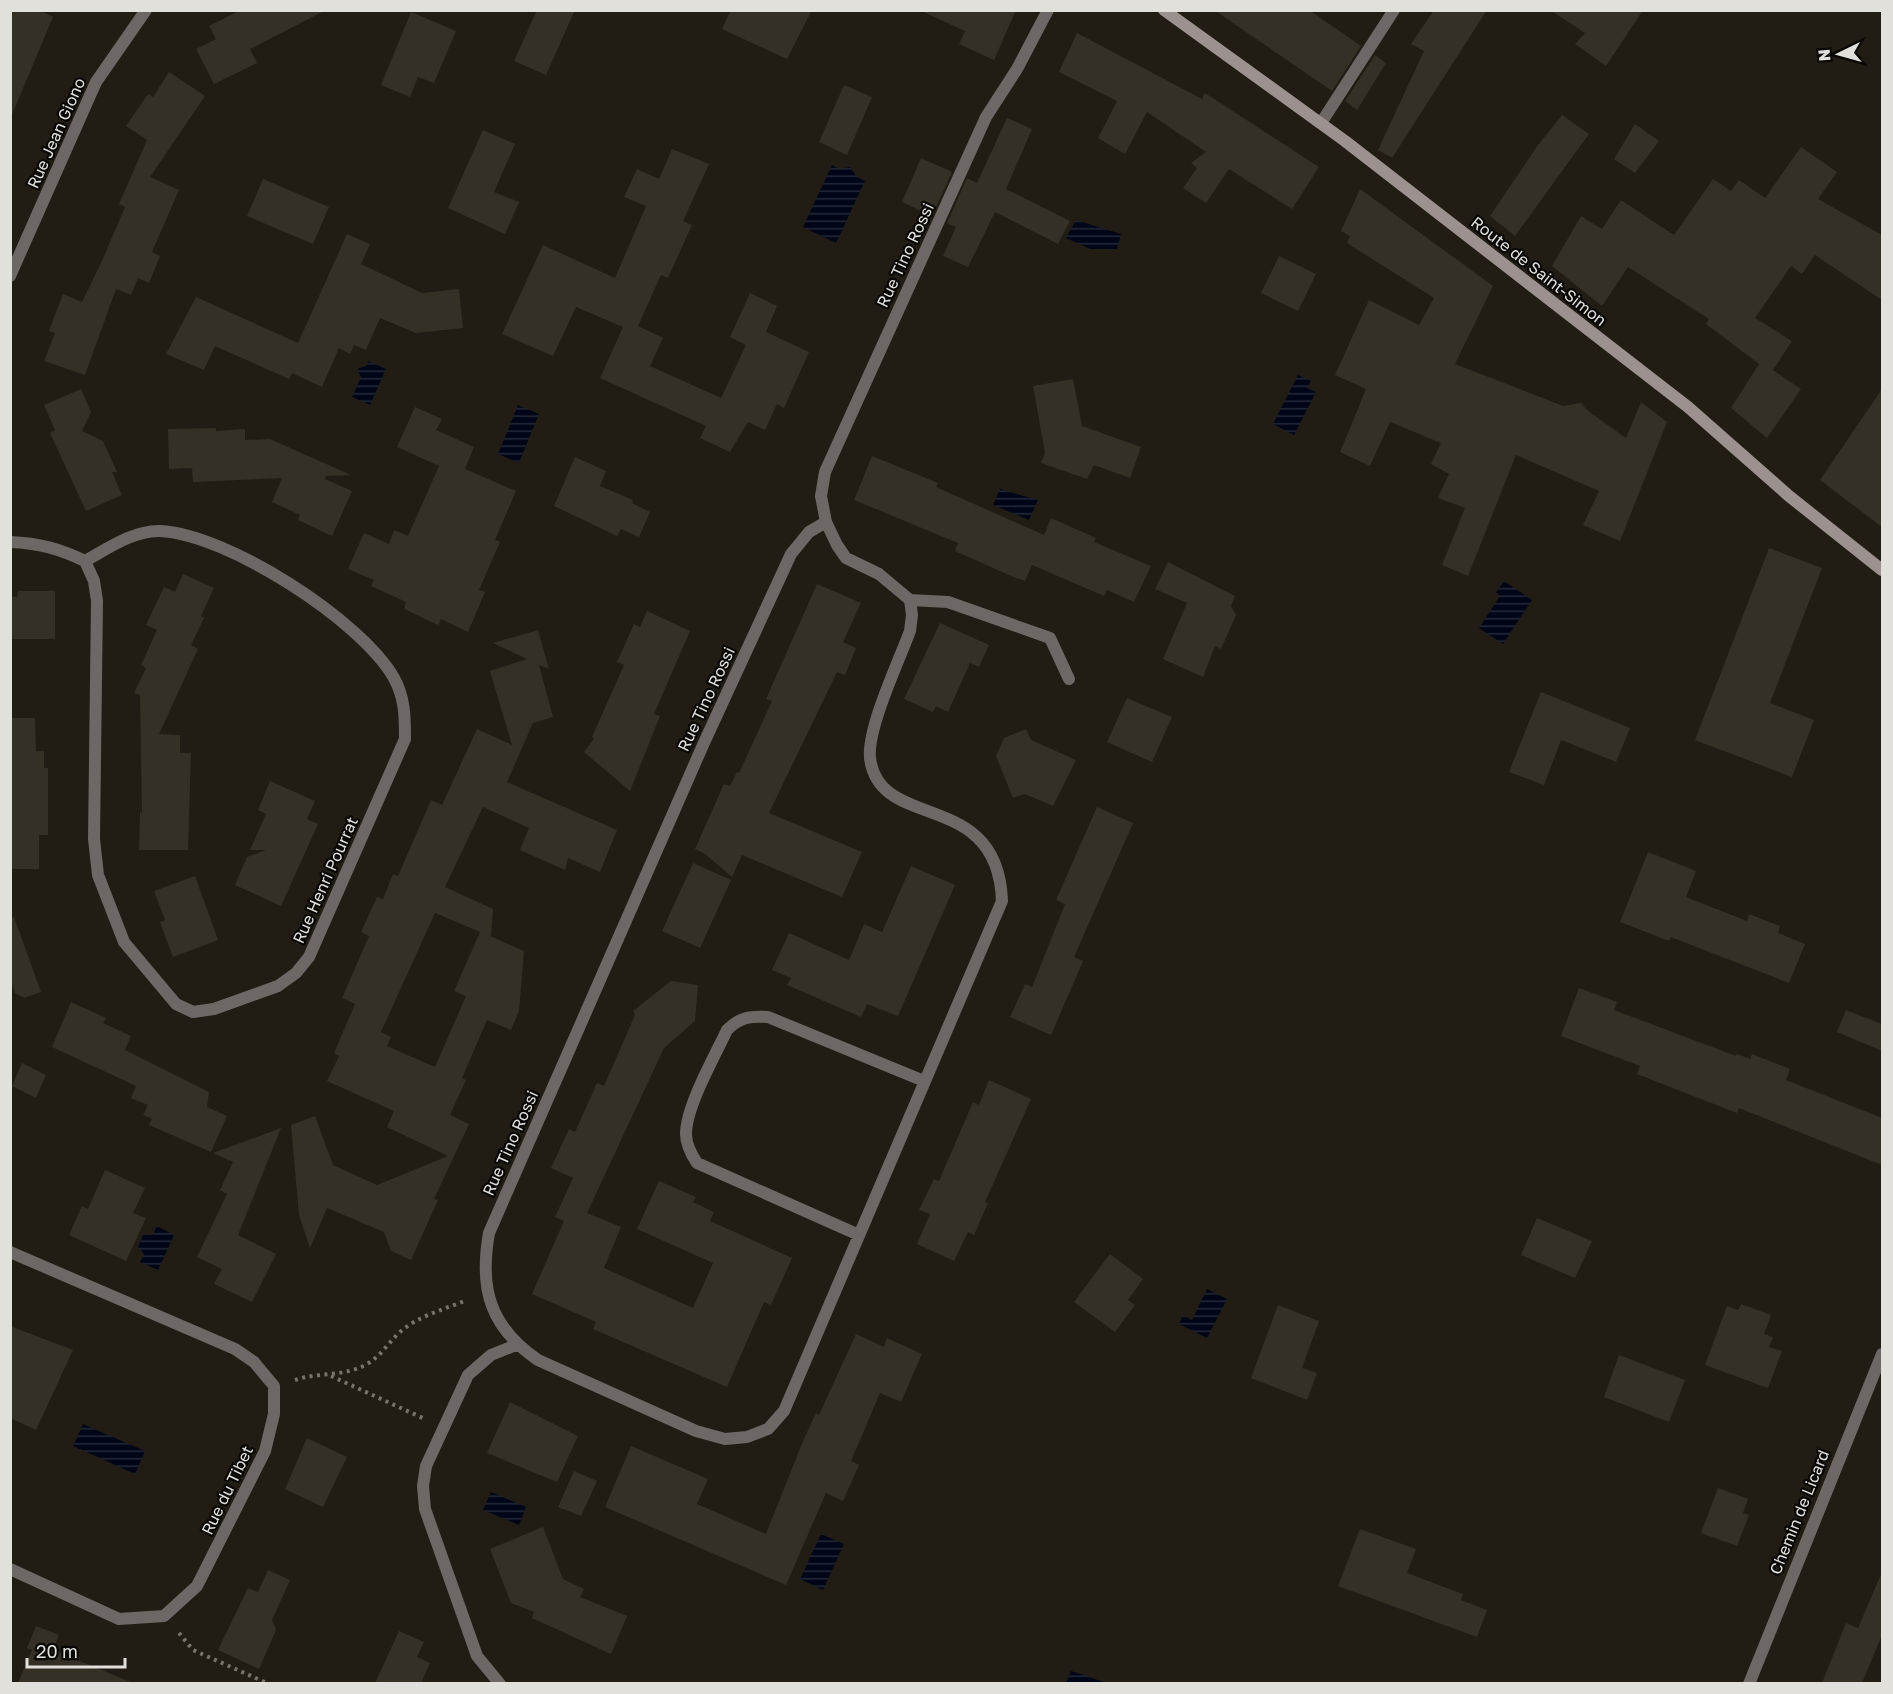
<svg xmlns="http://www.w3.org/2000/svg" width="1893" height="1694" font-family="'Golos Text',sans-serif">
<defs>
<pattern id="water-rules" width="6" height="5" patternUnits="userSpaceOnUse" patternTransform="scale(1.5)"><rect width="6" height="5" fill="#000618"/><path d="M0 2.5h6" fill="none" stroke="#252a39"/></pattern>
</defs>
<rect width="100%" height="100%" fill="#211d14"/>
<path fill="url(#water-rules)" d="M 832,165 L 839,169 L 850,167 L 857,177 L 865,181 L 836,243 L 803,227 Z
M 1076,220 L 1121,234 L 1117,249 L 1090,249 L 1066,238 Z
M 368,361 L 386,369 L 370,405 L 352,397 L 361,377 L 358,372 L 359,368 L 366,366 Z
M 1298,375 L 1311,381 L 1307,388 L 1316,392 L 1294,435 L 1273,424 Z
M 518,405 L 539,414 L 519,463 L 498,454 Z
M 1000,489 L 1038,500 L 1029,520 L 993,505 Z
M 1504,581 L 1532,600 L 1503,644 L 1479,628 L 1500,596 L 1496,592 Z
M 157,1226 L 174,1235 L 158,1270 L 140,1262 L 144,1254 L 138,1247 L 143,1235 L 153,1234 Z
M 1207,1289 L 1227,1299 L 1207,1338 L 1179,1324 L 1183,1315 L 1192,1320 Z
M 83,1424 L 145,1451 L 135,1474 L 73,1446 Z
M 491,1492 L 526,1507 L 519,1525 L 483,1510 Z
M 821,1534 L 844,1544 L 823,1590 L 800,1579 Z
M 1071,1671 L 1107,1683 L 1066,1683 Z"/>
<path fill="#343026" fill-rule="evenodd" d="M 10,10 L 39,10 L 53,17 L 11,117 Z
M 241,10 L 326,10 L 250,49 L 257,63 L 214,84 L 196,49 L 216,39 L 209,26 Z
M 537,10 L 575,10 L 546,75 L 514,61 Z
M 731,10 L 812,10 L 787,59 L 722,29 Z
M 919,10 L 1016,10 L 994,60 L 959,44 L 965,31 Z
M 1214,10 L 1309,10 L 1361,46 L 1332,91 Z
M 1434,10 L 1487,10 L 1392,158 L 1378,150 L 1424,51 L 1411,44 Z
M 1550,10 L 1643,10 L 1606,66 L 1575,44 L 1585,33 Z
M 411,12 L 456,31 L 434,83 L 418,77 L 410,97 L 381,85 Z
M 1077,33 L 1202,99 L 1205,93 L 1319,167 L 1292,209 L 1229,169 L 1206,203 L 1183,188 L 1197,168 L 1191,163 L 1206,152 L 1147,112 L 1125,154 L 1098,138 L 1117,101 L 1059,72 Z
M 1375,55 L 1386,63 L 1357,110 L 1345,101 Z
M 169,72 L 205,96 L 150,177 L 179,190 L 152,252 L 160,256 L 149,283 L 138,278 L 131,295 L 116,289 L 85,375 L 44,361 L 55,333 L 49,331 L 63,294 L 82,302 L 102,261 L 125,207 L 119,204 L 147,140 L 126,126 L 148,94 L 153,97 Z
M 844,85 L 872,97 L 847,155 L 819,142 Z
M 1562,115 L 1589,134 L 1515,236 L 1490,216 L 1538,145 Z
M 1007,118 L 1032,129 L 1006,189 L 1070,221 L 1058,244 L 995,212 L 968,267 L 943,256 L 956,227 L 947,223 L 967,178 L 977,183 Z
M 1635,124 L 1659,141 L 1635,173 L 1614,159 Z
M 483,130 L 515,144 L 494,192 L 519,202 L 505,234 L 448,208 Z
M 1801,147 L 1837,172 L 1818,199 L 1882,235 L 1882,300 L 1815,255 L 1802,274 L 1791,266 L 1755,318 L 1792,341 L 1773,370 L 1801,389 L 1767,438 L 1731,408 L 1759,364 L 1706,324 L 1709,319 L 1628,267 L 1602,306 L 1552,266 L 1581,216 L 1602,229 L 1621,200 L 1674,235 L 1713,179 L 1731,191 L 1739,180 L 1765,198 Z
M 672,149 L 709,164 L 683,221 L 692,225 L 668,278 L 661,275 L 638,326 L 663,338 L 650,366 L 721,398 L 746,345 L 730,337 L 750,293 L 777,306 L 766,332 L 809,352 L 784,408 L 777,404 L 765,430 L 748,422 L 730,452 L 700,438 L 706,426 L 600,378 L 623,327 L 576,307 L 553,356 L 502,334 L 543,245 L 615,278 L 646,206 L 624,197 L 637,169 L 659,179 Z
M 921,158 L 952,172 L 932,216 L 902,202 Z
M 263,179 L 329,207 L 313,244 L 247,216 Z
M 1360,189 L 1493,286 L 1455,364 L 1563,406 L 1581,403 L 1588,411 L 1626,438 L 1641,402 L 1667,422 L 1620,541 L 1583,525 L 1599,491 L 1516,455 L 1468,576 L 1442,565 L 1465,508 L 1438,498 L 1449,474 L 1431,464 L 1441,443 L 1390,422 L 1370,466 L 1340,452 L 1366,389 L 1335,375 L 1369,300 L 1419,325 L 1434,298 L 1347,243 L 1350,236 L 1341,231 Z
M 347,234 L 370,244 L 361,264 L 422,293 L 459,289 L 463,328 L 416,333 L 380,318 L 366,350 L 354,345 L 350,354 L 339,348 L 322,387 L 292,373 L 289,379 L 215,346 L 204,370 L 166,354 L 196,297 L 298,343 Z
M 1279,256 L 1316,274 L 1298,311 L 1261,293 Z
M 1073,379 L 1082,426 L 1141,447 L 1130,478 L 1094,465 L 1087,479 L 1041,463 L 1045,453 L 1033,386 Z
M 81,389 L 91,412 L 82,431 L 103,441 L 117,472 L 112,472 L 122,495 L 86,511 L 50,433 L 55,430 L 44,405 Z
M 1882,389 L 1882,527 L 1820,480 Z
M 415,407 L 442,419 L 436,430 L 474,447 L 465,469 L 516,491 L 495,540 L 500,542 L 479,590 L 485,592 L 468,632 L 441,619 L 438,625 L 404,609 L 406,602 L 371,586 L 374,580 L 348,569 L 364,533 L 389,544 L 394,530 L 408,536 L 439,466 L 397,447 Z
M 216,428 L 216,431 L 245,429 L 245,440 L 270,439 L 351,475 L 326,476 L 325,479 L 352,491 L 332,536 L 298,520 L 300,515 L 272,502 L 282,478 L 193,482 L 192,468 L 169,469 L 168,429 Z
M 872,456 L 938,483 L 936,487 L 1044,535 L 1051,518 L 1096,538 L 1094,542 L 1151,566 L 1134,602 L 1107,590 L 1104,596 L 1032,565 L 1025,581 L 1011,576 L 955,551 L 958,543 L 854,500 Z
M 575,457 L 606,471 L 600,486 L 633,500 L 632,503 L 650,512 L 639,537 L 621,529 L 617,536 L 554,506 Z
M 1769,548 L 1822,568 L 1770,703 L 1814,720 L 1792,777 L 1695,740 Z
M 1168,562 L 1235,596 L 1231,606 L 1236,615 L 1221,649 L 1215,646 L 1203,677 L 1163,659 L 1187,603 L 1155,589 Z
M 183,574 L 214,588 L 201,616 L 204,618 L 191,645 L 198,649 L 159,734 L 180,735 L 180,753 L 191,753 L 188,850 L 139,850 L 140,812 L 142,813 L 140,695 L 134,693 L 146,668 L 141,665 L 157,630 L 146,625 L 164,587 L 175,592 Z
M 817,584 L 861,603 L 843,642 L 856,648 L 845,675 L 837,672 L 769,813 L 862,852 L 842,897 L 742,855 L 732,877 L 704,853 L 695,849 L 724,784 L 730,786 L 737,772 L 739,773 L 772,701 L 766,699 Z
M 18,591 L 55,591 L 55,639 L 10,639 L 10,597 L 17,597 Z
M 647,611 L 690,631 L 654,714 L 660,716 L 630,791 L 584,752 L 594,739 L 592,737 L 624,665 L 617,662 L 634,624 L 640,627 Z
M 940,623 L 989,645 L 979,667 L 970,663 L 948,712 L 936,706 L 933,712 L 904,699 Z
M 538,630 L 549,669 L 539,665 L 553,717 L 533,723 L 507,782 L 617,830 L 600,872 L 568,858 L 565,870 L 520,850 L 529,828 L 483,807 L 445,887 L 493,909 L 491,936 L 488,935 L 524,951 L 519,1011 L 511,1030 L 487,1020 L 462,1078 L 466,1080 L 450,1115 L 469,1124 L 434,1199 L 438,1200 L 411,1260 L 391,1251 L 384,1232 L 327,1208 L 310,1248 L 299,1215 L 291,1125 L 315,1116 L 333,1165 L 377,1185 L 448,1156 L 387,1127 L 394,1111 L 327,1081 L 339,1056 L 334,1053 L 355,1004 L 342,998 L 369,936 L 361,932 L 377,897 L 383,899 L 393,874 L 398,876 L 431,800 L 442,805 L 477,729 L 512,745 L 490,671 L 527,659 L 493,643 ZM 435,913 L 480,932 L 454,991 L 466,996 L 435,1067 L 387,1046 L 391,1037 L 381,1032 Z
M 1541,692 L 1630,728 L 1616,762 L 1561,740 L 1544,785 L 1509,772 Z
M 1127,698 L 1172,717 L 1152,762 L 1107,742 Z
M 10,718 L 35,718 L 36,751 L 44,751 L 44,768 L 48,768 L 48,835 L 39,835 L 39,869 L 10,869 Z
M 1026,729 L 1031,740 L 1076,760 L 1053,806 L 1025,794 L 1013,798 L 996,756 L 1004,738 Z
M 270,781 L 315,801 L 307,819 L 318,824 L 281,906 L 235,885 L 247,857 L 266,850 L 250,850 L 266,814 L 258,810 Z
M 1097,807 L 1133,823 L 1074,957 L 1083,961 L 1051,1035 L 1010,1017 L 1025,984 L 1032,987 L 1065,904 L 1056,900 Z
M 1648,852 L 1696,871 L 1686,897 L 1747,921 L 1749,914 L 1780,926 L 1778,933 L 1805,944 L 1789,983 L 1671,937 L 1669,941 L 1620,922 Z
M 693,863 L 731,880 L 700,948 L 662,931 Z
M 911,866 L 955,885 L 898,1016 L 867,1004 L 861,1017 L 787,985 L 791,978 L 772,970 L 789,933 L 849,960 L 864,924 L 882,932 Z
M 195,876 L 218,940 L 173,957 L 160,922 L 165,920 L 154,891 Z
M 14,917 L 41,992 L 24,998 L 15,993 L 10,981 L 10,918 Z
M 671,981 L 698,985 L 695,1021 L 664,1048 L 587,1213 L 621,1227 L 604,1268 L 693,1308 L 713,1263 L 637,1229 L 659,1181 L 696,1197 L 693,1202 L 714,1212 L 710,1221 L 792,1258 L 771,1305 L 764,1302 L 727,1387 L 593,1329 L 596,1322 L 532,1294 L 564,1221 L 555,1217 L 573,1178 L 551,1168 L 569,1129 L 575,1132 L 597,1083 L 604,1086 L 635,1015 L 633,1011 Z
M 1579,988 L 1617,1002 L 1614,1010 L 1736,1056 L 1737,1054 L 1750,1059 L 1752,1054 L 1790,1069 L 1786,1080 L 1882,1118 L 1882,1165 L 1739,1108 L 1737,1113 L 1637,1074 L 1640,1066 L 1561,1036 Z
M 71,1002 L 106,1018 L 103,1023 L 131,1036 L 125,1050 L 209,1092 L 207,1107 L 227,1116 L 211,1152 L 149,1125 L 152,1119 L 143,1115 L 148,1105 L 131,1098 L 136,1086 L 52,1047 Z
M 1846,1010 L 1882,1024 L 1882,1051 L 1837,1032 Z
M 22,1063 L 46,1075 L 36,1098 L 12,1086 Z
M 989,1080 L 1031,1099 L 985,1202 L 988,1203 L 974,1235 L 968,1232 L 954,1261 L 917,1244 L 930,1214 L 919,1210 L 934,1179 L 939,1181 L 973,1102 L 979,1105 Z
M 281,1128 L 238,1235 L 276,1254 L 252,1302 L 214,1284 L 222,1269 L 197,1257 L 227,1194 L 220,1190 L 233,1162 L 213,1153 Z
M 105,1170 L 145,1188 L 133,1213 L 146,1218 L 126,1261 L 69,1235 L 82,1206 L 88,1209 Z
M 1537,1218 L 1592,1241 L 1575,1278 L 1521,1255 Z
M 1110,1254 L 1143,1279 L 1128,1300 L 1135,1305 L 1115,1332 L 1074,1302 Z
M 1741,1304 L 1771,1315 L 1764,1334 L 1773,1337 L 1769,1347 L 1782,1351 L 1768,1388 L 1705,1365 L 1727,1306 L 1738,1310 Z
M 1278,1305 L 1319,1321 L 1302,1368 L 1317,1373 L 1307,1400 L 1251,1378 Z
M 10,1326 L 73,1350 L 36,1430 L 10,1418 Z
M 856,1334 L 884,1347 L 887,1338 L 922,1354 L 901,1402 L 880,1393 L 851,1461 L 859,1465 L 843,1501 L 826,1493 L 786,1585 L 605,1507 L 631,1446 L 708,1479 L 697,1504 L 766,1534 L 803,1441 L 816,1413 L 819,1415 Z
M 1619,1355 L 1685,1380 L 1669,1422 L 1604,1397 Z
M 510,1402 L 578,1436 L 557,1482 L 487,1453 Z
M 307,1438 L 347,1457 L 323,1507 L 285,1489 Z
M 574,1471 L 597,1481 L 581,1516 L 558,1507 Z
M 1718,1488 L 1748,1499 L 1743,1513 L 1749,1515 L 1737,1546 L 1701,1533 Z
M 543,1527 L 563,1579 L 584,1589 L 580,1597 L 627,1616 L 611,1654 L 532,1618 L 534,1612 L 511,1603 L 490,1549 Z
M 1360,1529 L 1416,1549 L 1407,1573 L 1463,1594 L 1461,1600 L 1487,1610 L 1477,1637 L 1338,1586 Z
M 268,1570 L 290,1580 L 272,1620 L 276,1630 L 259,1669 L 218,1650 L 248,1588 L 258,1592 Z
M 1882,1572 L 1882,1635 L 1862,1683 L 1822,1683 L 1846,1623 L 1858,1628 Z
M 36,1626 L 59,1635 L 53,1650 L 133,1683 L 18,1683 L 32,1650 L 27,1648 Z
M 399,1631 L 424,1642 L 417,1657 L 430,1663 L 421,1683 L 375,1683 Z"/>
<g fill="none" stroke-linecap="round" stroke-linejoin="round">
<path stroke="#76736b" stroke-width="4" stroke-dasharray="3 4.5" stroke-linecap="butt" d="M 331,1376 L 425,1419
M 295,1380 C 318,1372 345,1377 367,1364 C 381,1356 388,1343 400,1332 C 418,1316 445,1309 467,1300
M 179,1633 L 193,1650 L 269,1684"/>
<path stroke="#6d6766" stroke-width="12" d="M 1321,123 L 1394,10
M 10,276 L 96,82 L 146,10
M 826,522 L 809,532 L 791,554 L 703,745 L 489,1233 C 479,1289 490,1327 538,1360 L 696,1431 L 725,1439 L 747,1437 L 768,1429 L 784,1411 L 1002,901 C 998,787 879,833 870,758 C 867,728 899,661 910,631 L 912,615 L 910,600 L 879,574 L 846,558 L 837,545 L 826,522 L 821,496 L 825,472 L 986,117 L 1017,69 L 1048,10
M 10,542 C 39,543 60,549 85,561 L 94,581 L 97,601 L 94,839 L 98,875 L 124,942 L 176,1004 L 193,1012 L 214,1009 L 278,986 L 296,973 L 309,957 L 405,739 C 405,717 405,698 394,678 C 361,620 227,534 160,531 C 134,530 107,549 85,561
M 910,600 L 948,602 L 1050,638 L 1069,679
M 859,1235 L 697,1163 C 691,1154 686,1145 686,1134 C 686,1106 715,1056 727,1030 C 740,1017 750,1016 768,1017 L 924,1081
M 10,1252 L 235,1349 L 254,1362 L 274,1386 L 274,1414 L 265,1451 L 197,1586 L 164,1616 L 119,1619 L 10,1569
M 500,1684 L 477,1656 L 425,1509 L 423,1486 L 426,1466 L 468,1375 L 491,1355 L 516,1345
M 1749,1684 L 1882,1354"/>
<path stroke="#9b928f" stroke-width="12" d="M 1164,10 L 1345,141 L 1688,407 L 1789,496 L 1882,570"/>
</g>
<g text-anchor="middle" stroke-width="4.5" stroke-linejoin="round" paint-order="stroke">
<g font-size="16" fill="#e2e0da" stroke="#090705">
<text transform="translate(56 133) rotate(-66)" y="6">Rue Jean Giono</text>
<text transform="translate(905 255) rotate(-65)" y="6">Rue Tino Rossi</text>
<text transform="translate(1539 271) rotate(38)" y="6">Route de Saint-Simon</text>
<text transform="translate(706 699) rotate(-65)" y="6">Rue Tino Rossi</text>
<text transform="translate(325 880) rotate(-66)" y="6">Rue Henri Pourrat</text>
<text transform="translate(510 1143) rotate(-66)" y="6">Rue Tino Rossi</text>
<text transform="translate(227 1490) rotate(-64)" y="6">Rue du Tibet</text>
<text transform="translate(1799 1512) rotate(-68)" y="6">Chemin de Licard</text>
</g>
</g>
<rect width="1893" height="1694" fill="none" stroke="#e2e0da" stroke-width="24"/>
<g transform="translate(1839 54) rotate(265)" stroke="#090705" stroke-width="4.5" paint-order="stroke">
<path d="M0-4.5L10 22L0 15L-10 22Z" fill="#e2e0da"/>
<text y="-9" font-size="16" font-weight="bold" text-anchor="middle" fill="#e2e0da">N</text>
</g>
<path d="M27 1658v9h98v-9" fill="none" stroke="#e2e0da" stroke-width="3"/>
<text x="36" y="1658" font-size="18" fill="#e2e0da" stroke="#090705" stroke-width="4.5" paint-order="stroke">20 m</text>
</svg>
